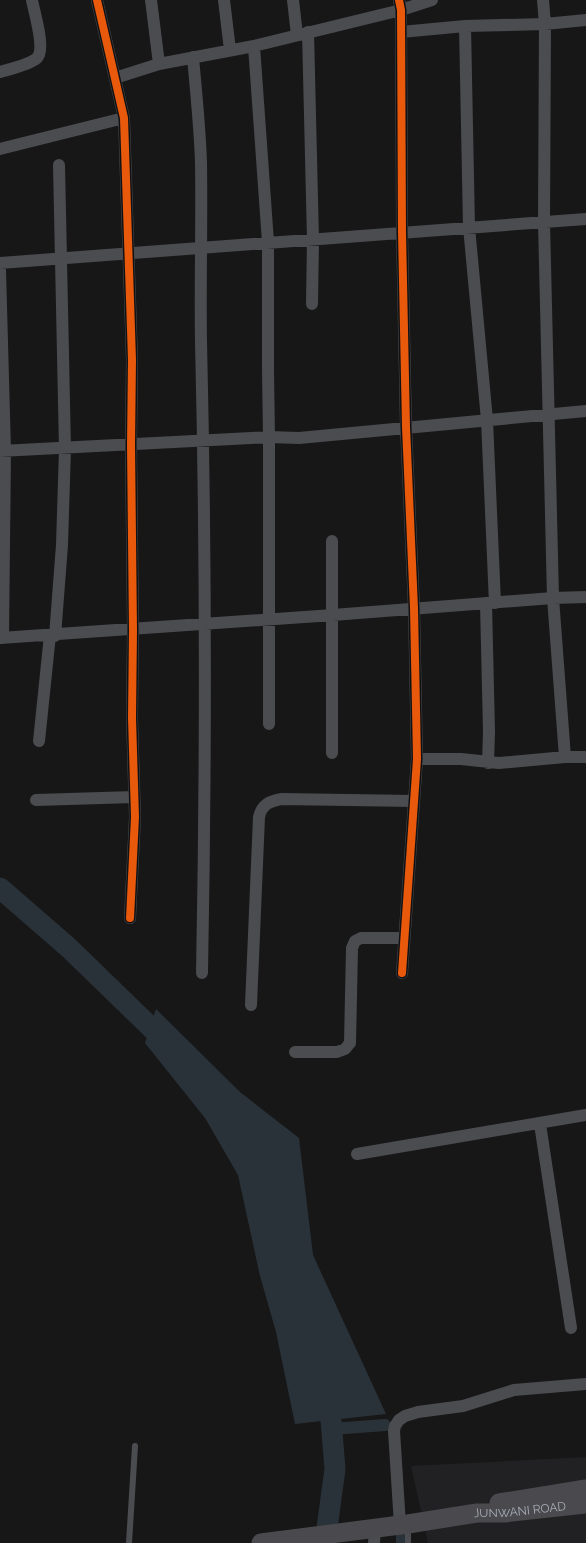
<svg xmlns="http://www.w3.org/2000/svg" width="586" height="1543" font-family="Raleway,sans-serif">
<rect width="100%" height="100%" fill="#171717"/>
<path fill="#212123" d="M 586,1457 L 586,1543 L 428,1543 L 411,1466 Z"/>
<path fill="#2a3239" d="M 156,1009 L 240,1092 L 299,1138 L 313,1255 L 386,1414 L 295,1424 L 276,1332 L 260,1276 L 238,1175 L 205,1118 L 145,1043 Z"/>
<g fill="none" stroke-linecap="round" stroke-linejoin="round">
<path stroke="#2a3239" stroke-width="12" d="M 332,1429 L 385,1425
M 402,1543 L 402,1529"/>
<path stroke="#2a3239" stroke-width="21" d="M 0,888 L 69,948 L 170,1046
M 325,1543 L 335,1469 L 331,1420 L 327,1392"/>
<path stroke="#4b4c50" stroke-width="6" d="M 408,1527 L 408,1543
M 129,1543 L 135,1446"/>
<path stroke="#4b4c50" stroke-width="12" d="M 97,0 L 124,118 L 132,360 L 131,445 L 133,630 L 132,718 L 135,817 L 130,918
M 151,0 L 159,64
M 224,0 L 230,50
M 293,0 L 297,35
M 399,0 L 401,10 L 402,232 L 406,427 L 414,608 L 417,759 L 402,973
M 543,0 L 545,24 L 544,222 L 553,598 L 565,757
M 465,26 L 469,227 L 487,420 L 495,603
M 308,32 L 313,240 L 312,304
M 401,32 L 465,26 L 545,24 L 586,20
M 254,46 L 268,242 L 268,371 L 269,437 L 269,724
M 193,57 C 196,92 200,128 201,163 C 202,223 200,283 201,342 C 206,553 206,763 202,973
M 0,72 C 10,69 29,65 37,58 C 46,49 34,12 32,0
M 115,78 L 159,64 L 254,46 L 401,10 L 432,0
M 0,149 L 124,118
M 0,263 L 586,219
M 0,270 L 5,451 L 3,638
M 0,451 L 269,437 L 299,438 L 586,411
M 332,541 L 332,753
M 486,603 L 489,732 L 488,763
M 55,636 L 62,545 L 65,449 L 59,165
M 0,638 L 333,615 L 553,598 L 586,597
M 39,741 L 50,635
M 417,759 L 461,759 L 499,763 L 565,757 L 586,757
M 36,800 L 134,797
M 251,1005 L 259,817 C 262,804 270,801 282,799 L 414,801
M 295,1052 L 337,1052 L 345,1049 L 350,1043 L 352,948 L 355,941 L 361,938 L 404,938
M 540,1124 L 571,1328
M 357,1154 L 586,1115
M 400,1525 L 394,1431 L 395,1426 L 399,1420 L 405,1416 L 418,1412 L 463,1406 L 514,1390 L 586,1384
M 374,1543 L 375,1528"/>
<g stroke="#4a4a4e" stroke-width="19">
<path d="M 499,1503 L 586,1489"/>
<path id="s1" d="M 261,1543 L 408,1524 L 477,1513 L 504,1513 L 586,1504"/>
</g>
<g stroke="#111113" stroke-width="11">
<path id="cycleway" d="M 97,0 L 124,118 L 132,360 L 131,445 L 133,630 L 132,718 L 135,817 L 130,918
M 399,0 L 401,10 L 402,232 L 406,427 L 414,608 L 417,759 L 402,973"/>
</g>
<use href="#cycleway" stroke="#e8590c" stroke-width="8"/>
</g>
<g text-anchor="middle" stroke-width="5" stroke-linejoin="round" paint-order="stroke">
<g font-size="12" fill="#a8adb8" stroke="#111113">
<text dy="4" stroke="none"><textPath href="#s1" startOffset="261">JUNWANI ROAD</textPath></text>
</g>
</g>
</svg>
